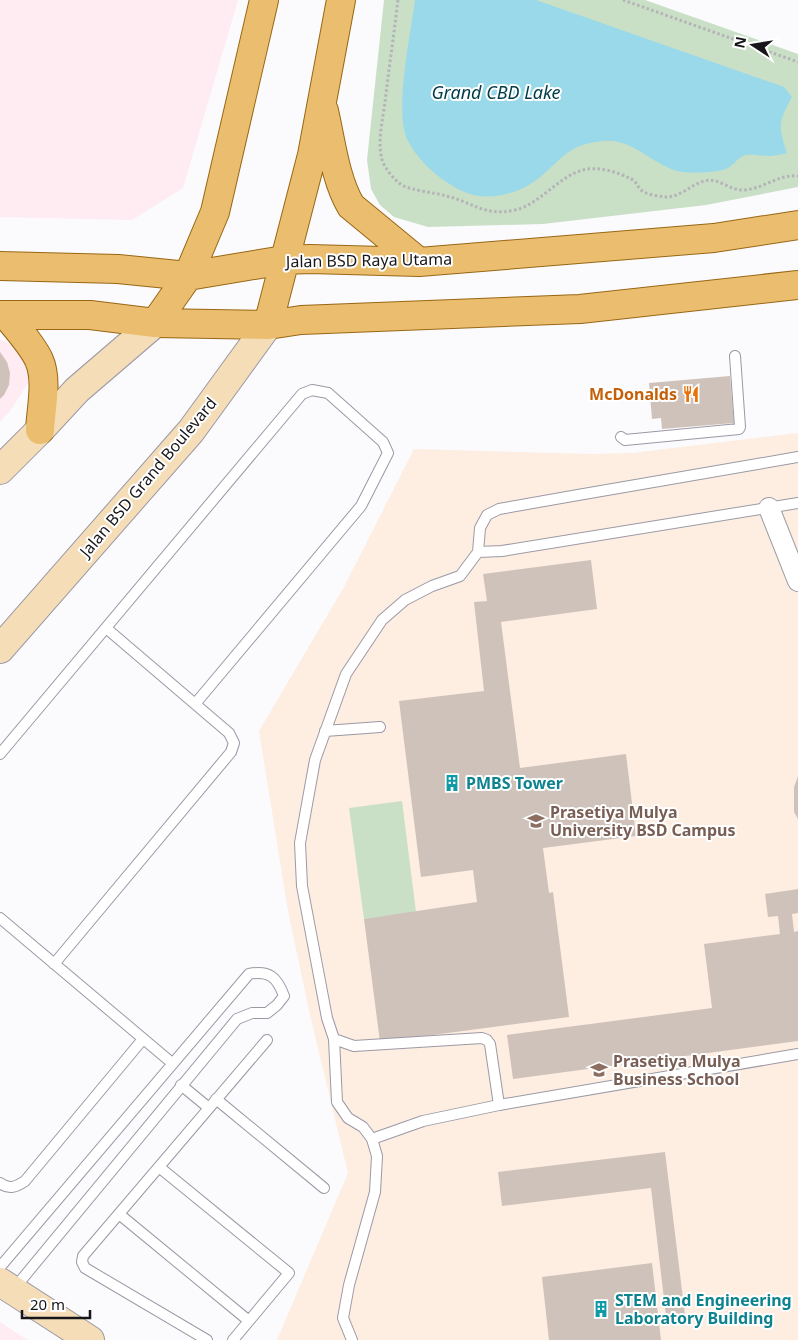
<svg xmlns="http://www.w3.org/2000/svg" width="798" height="1340" font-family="'Noto Sans',sans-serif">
<rect width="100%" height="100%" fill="#fbfafd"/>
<path fill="#ffebf2" d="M 0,0 L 238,0 L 183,188 L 132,220 L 0,217 Z
M 0,339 L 18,348 L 30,380 L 10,411 L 0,422 Z
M 0,1322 L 12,1330 L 28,1340 L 0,1340 Z"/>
<path fill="#fdeee1" d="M 798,433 L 798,1340 L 277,1340 L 348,1173 L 310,1015 L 288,911 L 259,731 L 344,587 L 414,449 L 593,454 L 632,453 Z"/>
<path fill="#c9e0c7" d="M 384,0 L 645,0 L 798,54 L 798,187 L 706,205 L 543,224 L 428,227 L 394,217 L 380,205 L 371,189 L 367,160 Z
M 402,801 L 416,912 L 364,919 L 349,808 Z"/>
<path fill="#99d9e9" d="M 415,0 L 536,0 L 784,87 L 792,97 C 778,123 778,125 787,153 C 781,154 775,156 769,156 C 761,156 753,154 746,155 C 739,156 734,165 728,168 C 717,173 694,173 682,172 C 654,167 633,137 603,141 C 590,142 578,145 567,153 C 552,165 539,182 519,190 C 493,200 471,199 448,183 C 432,173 415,156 407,139 C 394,110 411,33 415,0 Z"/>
<path fill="#cfc2ba" d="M 0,352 L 7,362 L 10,373 L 9,385 L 4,395 L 0,399 Z
M 730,376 L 734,423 L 662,429 L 661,418 L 652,419 L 649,383 Z
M 591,560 L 597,609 L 501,622 L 520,768 L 626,754 L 636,836 L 543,848 L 549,893 L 553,892 L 569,1017 L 380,1042 L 364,919 L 477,902 L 473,870 L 421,877 L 399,701 L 484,691 L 474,602 L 487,601 L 483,574 Z
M 798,776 L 798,819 L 794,812 L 794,787 Z
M 798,889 L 798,913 L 792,914 L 794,932 L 798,931 L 798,1041 L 513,1079 L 507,1035 L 712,1008 L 704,944 L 780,934 L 778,916 L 768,917 L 765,894 Z
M 665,1152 L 686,1323 L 667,1325 L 651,1188 L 502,1206 L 498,1172 Z
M 652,1263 L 661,1340 L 549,1340 L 542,1277 Z"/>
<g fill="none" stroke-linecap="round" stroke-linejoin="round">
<g stroke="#9b99a5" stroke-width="12">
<path id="lane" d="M 621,437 L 625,440 L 739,429 L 740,427 L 735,356
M 478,552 L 502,551 L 798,503
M 325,731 L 380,727
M 0,754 L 302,394 L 312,390 L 328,393 L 383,442 L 388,453 L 361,506 L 195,704
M 0,918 L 172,1063
M 54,964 L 231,752 L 234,743 L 229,733 L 106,628
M 334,1039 L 354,1046 L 482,1038 L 487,1040 L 490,1044 L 499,1105
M 181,1085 L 209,1108
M 216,1099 L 324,1188
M 372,1139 L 423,1121 L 499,1105 L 798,1054
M 159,1167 L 289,1273 L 233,1340
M 0,1183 C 9,1190 16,1187 25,1181 L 143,1039
M 119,1214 L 249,1321
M 0,1267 L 249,974 C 269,970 277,977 284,996 L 277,1005 L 267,1013 L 252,1013 L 237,1019 L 13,1290
M 207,1340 L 85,1268 L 82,1262 L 83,1256 L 267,1040
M 352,1340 L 343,1318 L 349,1285 L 375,1192 L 377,1156 L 372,1139 L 363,1127 L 348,1118 L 337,1102 L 334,1039 L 327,1018 L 302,886 L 300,843 L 315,760 L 346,674 L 382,620 L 405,600 L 432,586 L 460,576 L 478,552 L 480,528 L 487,515 L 499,509 L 578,495 L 798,457"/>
</g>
<g stroke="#9b99a5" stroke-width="22">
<path id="street" d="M 769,508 L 798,581"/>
</g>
<g stroke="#9b99a5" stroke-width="30">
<path id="secondary" d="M 0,470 L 40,430 L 77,390 L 155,323
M 0,649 L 191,431 L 268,325
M 0,1282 L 90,1340"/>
</g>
<g stroke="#986713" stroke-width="30">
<path id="primary" d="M 324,111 C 331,141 335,179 351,206 L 419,262
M 0,266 L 118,269 L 188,276 L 284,260 L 310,259 L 419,262 L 714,238 L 798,225
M 0,315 L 90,315 L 155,323 L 268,325 L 301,320 L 580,309 L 798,285
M 6,315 C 16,327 33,346 39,360 C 48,380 41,409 40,430
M 155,323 L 188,276 L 215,212 L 264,0
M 268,325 L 312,155 L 341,0"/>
</g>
<path stroke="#b4b3b6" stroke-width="3" stroke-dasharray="2.5 2.5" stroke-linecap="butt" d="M 398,0 C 394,34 389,68 385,102 C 383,118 378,138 381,155 C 382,165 391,176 399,183 C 409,191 434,192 446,196 C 473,202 484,217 515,210 C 539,205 559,176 583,170 C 598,166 618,172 631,179 C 636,181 637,186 641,190 C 647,195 658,196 666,197 C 680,197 691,185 704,181 C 719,177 730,191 744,190 C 763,189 778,174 798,176
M 623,0 L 798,62"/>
<use href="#lane" stroke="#fff" stroke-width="10"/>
<use href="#street" stroke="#fff" stroke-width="20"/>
<use href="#secondary" stroke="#f5deb7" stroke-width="28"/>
<use href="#primary" stroke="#ebbe6f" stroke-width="28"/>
</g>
<defs>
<g id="restaurant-bare" transform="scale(1.35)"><path d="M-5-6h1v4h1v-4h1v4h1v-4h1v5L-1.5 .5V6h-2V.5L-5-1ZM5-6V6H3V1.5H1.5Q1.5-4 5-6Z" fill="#e8710a" stroke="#fff" stroke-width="2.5" paint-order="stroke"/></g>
<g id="building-bare" transform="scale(1.35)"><path d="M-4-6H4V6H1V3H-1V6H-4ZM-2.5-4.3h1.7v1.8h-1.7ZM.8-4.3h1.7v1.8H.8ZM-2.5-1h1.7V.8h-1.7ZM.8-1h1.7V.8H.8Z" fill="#0f9aa8" stroke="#fff" stroke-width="2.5" paint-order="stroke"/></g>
<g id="university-bare" transform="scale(1.35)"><path d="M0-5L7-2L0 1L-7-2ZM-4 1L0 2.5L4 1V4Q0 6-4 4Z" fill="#8d6e63" stroke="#fff" stroke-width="2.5" paint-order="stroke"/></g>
</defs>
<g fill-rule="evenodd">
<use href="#restaurant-bare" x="691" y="394"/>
<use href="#building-bare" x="452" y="783"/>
<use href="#university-bare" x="536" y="821"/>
<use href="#university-bare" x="599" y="1070"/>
<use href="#building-bare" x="601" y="1309"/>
</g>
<g text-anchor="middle" stroke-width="4" stroke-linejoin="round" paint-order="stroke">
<g font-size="16" fill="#17161a" stroke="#fff">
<text transform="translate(369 260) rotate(-1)" y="6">Jalan BSD Raya Utama</text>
<text transform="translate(148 477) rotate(-50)" y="6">Jalan BSD Grand Boulevard</text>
</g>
<g font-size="16" font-weight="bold" fill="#c56008" stroke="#fff" text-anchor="end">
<text x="677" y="400">McDonalds</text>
</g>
<g font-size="16" font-weight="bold" fill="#0d838f" stroke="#fff" text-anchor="start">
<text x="466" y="789">PMBS Tower</text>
<text x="615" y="1306">STEM and Engineering<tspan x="615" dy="18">Laboratory Building</tspan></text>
</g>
<g font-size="16" font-weight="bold" fill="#785e54" stroke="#fff" text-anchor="start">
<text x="550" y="818">Prasetiya Mulya<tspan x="550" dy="18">University BSD Campus</tspan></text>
<text x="613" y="1067">Prasetiya Mulya<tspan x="613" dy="18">Business School</tspan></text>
</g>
<g font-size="18" font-style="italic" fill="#003d49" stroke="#fff">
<text x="496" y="99">Grand CBD Lake</text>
</g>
</g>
<g transform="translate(753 45) rotate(282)" stroke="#ffffff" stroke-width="4" paint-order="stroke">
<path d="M0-4L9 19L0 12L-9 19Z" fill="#17161a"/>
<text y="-8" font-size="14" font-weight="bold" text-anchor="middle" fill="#17161a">N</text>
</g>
<path d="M22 1310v8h68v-8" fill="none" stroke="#17161a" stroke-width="2.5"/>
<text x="30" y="1310" font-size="15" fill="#17161a" stroke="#ffffff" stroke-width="4" paint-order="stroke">20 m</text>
</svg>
